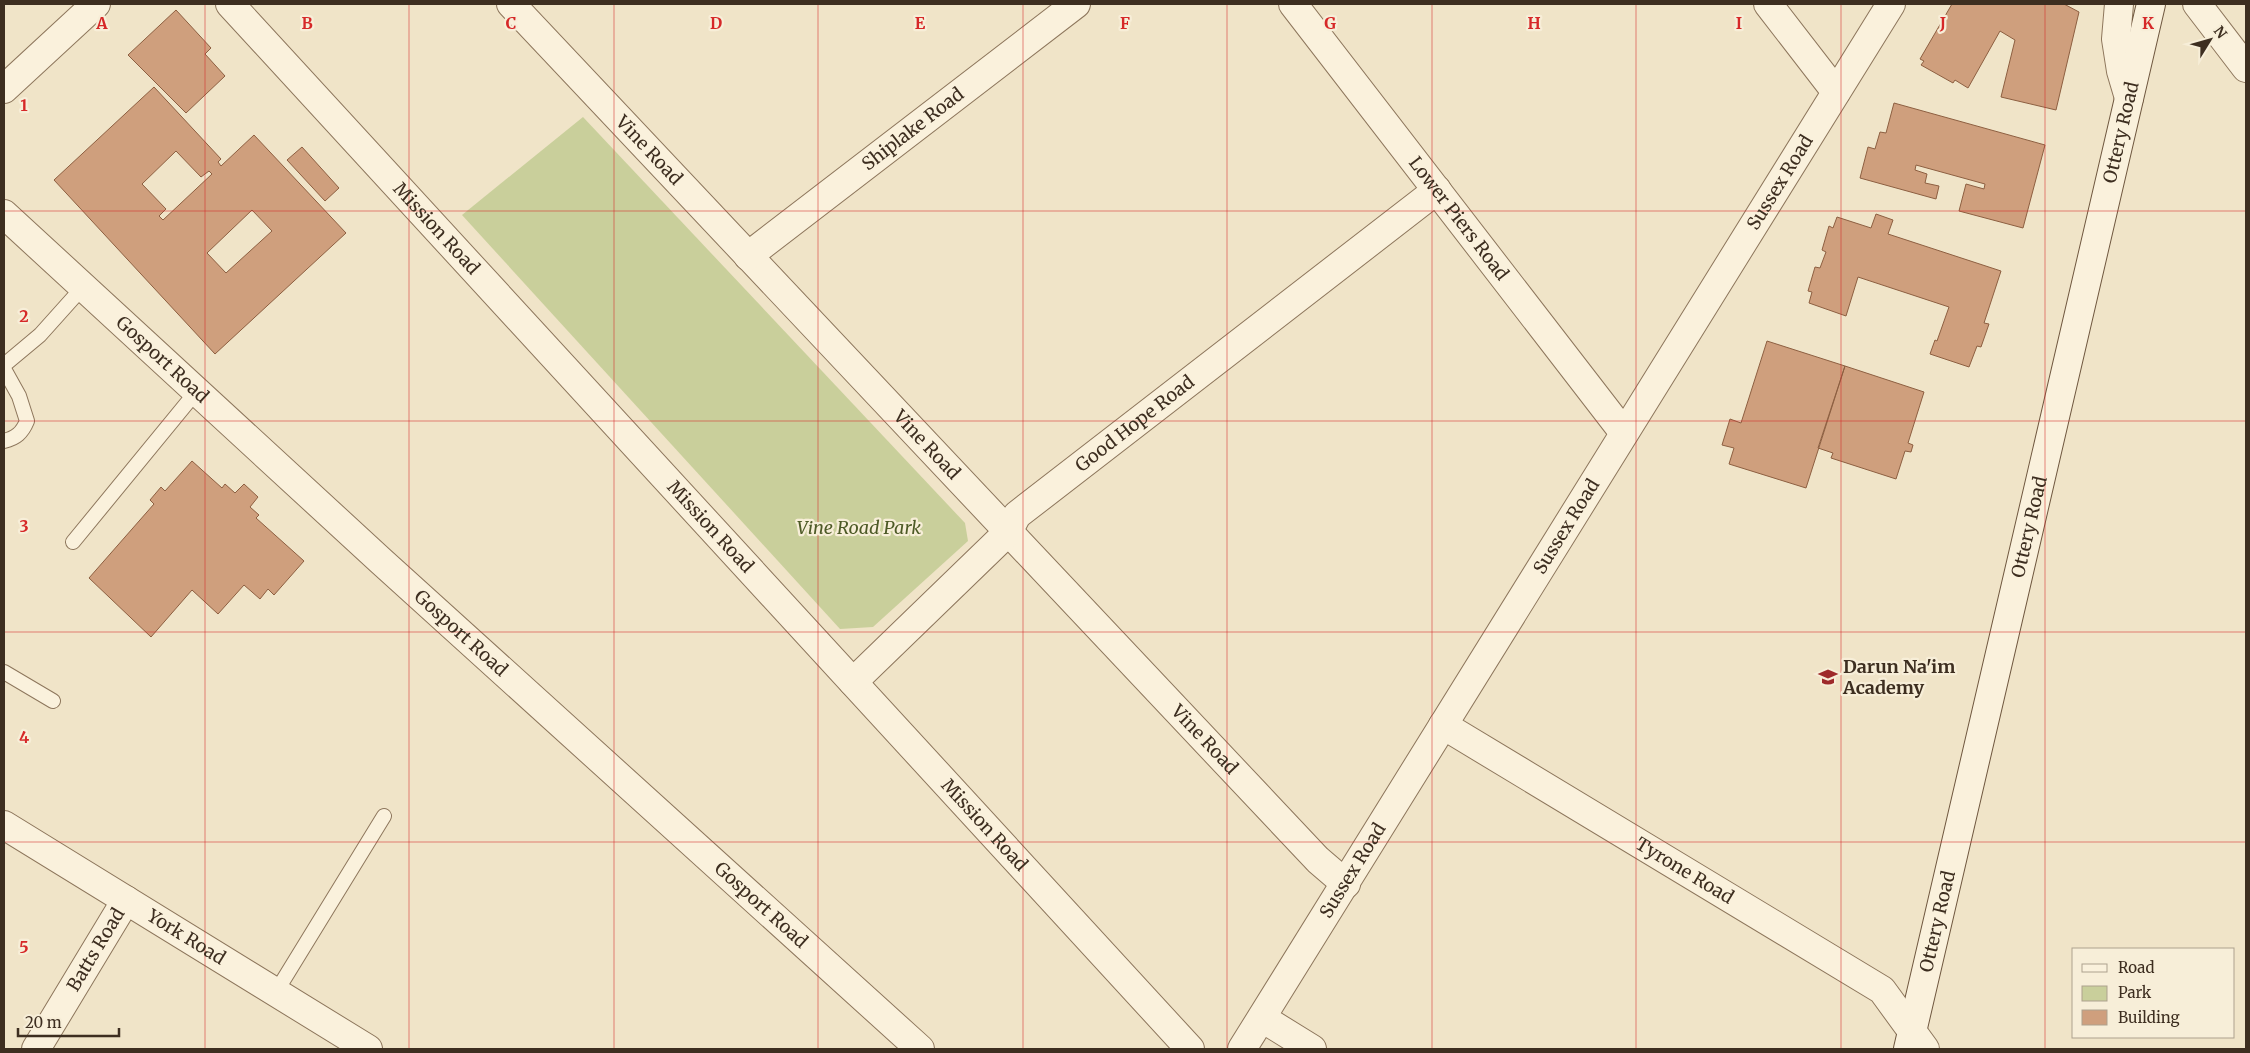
<svg xmlns="http://www.w3.org/2000/svg" width="2250" height="1053" font-family="Merriweather,serif">
<rect width="100%" height="100%" fill="#f0e4c8"/>
<path fill="#c9cf9b" d="M 583,117 L 965,523 L 968,541 L 873,627 L 840,629 L 462,215 Z"/>
<path fill="#cf9f7d" stroke="#8d5f41" fill-rule="evenodd" d="M 1952,4 L 2064,4 L 2079,12 L 2056,110 L 2001,97 L 2015,40 L 2000,31 L 1968,88 L 1955,80 L 1953,83 L 1921,65 L 1924,61 L 1920,59 Z
M 176,10 L 211,48 L 205,54 L 225,76 L 186,113 L 128,55 Z
M 154,87 L 221,159 L 218,162 L 221,166 L 254,135 L 346,233 L 215,354 L 54,180 ZM 176,151 L 201,177 L 209,171 L 212,174 L 163,220 L 159,216 L 166,209 L 142,184 ZM 252,210 L 272,231 L 226,273 L 207,253 Z
M 1894,103 L 2045,145 L 2023,228 L 1959,211 L 1966,184 L 1984,189 L 1985,184 L 1916,165 L 1915,170 L 1927,174 L 1925,183 L 1939,186 L 1936,199 L 1860,178 L 1868,147 L 1875,149 L 1880,132 L 1886,133 Z
M 302,147 L 339,188 L 325,201 L 287,160 Z
M 1876,214 L 1893,220 L 1888,234 L 2001,271 L 1984,323 L 1989,324 L 1981,347 L 1977,346 L 1969,367 L 1930,354 L 1935,340 L 1937,341 L 1949,307 L 1858,277 L 1846,316 L 1809,303 L 1812,292 L 1808,291 L 1815,267 L 1820,268 L 1826,252 L 1822,250 L 1829,226 L 1833,228 L 1837,217 L 1871,228 Z
M 1767,341 L 1845,366 L 1806,488 L 1729,464 L 1734,448 L 1722,445 L 1730,419 L 1741,423 Z
M 1845,366 L 1924,392 L 1908,443 L 1913,445 L 1911,452 L 1905,451 L 1896,479 L 1831,458 L 1833,453 L 1818,448 Z
M 192,461 L 222,488 L 225,484 L 235,493 L 244,484 L 258,497 L 250,507 L 259,515 L 256,518 L 304,561 L 274,595 L 268,589 L 260,599 L 244,585 L 218,614 L 192,590 L 151,637 L 89,578 L 154,504 L 150,500 L 161,487 L 165,491 Z"/>
<g fill="none" stroke-linecap="round" stroke-linejoin="round">
<g stroke="#8d765c" stroke-width="16">
<path id="lane" d="M 4,365 L 40,335 L 83,287
M 4,369 L 19,396 L 27,421 C 22,433 16,438 4,441
M 73,542 L 196,392
M 4,672 L 53,701
M 276,992 L 384,816"/>
</g>
<g stroke="#8d765c" stroke-width="30">
<g id="street">
<path id="s1" d="M 230,4 L 1190,1049"/>
<path id="s2" d="M 511,4 L 1318,860 L 1346,884"/>
<path id="s3" d="M 1293,4 L 1624,433"/>
<path d="M 1768,4 L 1836,92"/>
<path d="M 2119,4 L 2116,39 L 2121,71 L 2129,98"/>
<path d="M 2197,4 L 2246,68"/>
<path d="M 4,89 L 96,4"/>
<path id="s4" d="M 4,214 L 381,561 L 920,1049"/>
<path id="s5" d="M 748,256 L 1076,4"/>
<path id="s6" d="M 853,682 L 1008,532 L 1017,515 L 1437,190"/>
<path id="s7" d="M 1443,725 L 1882,990 L 1925,1049"/>
<path id="s8" d="M 4,825 L 368,1049"/>
<path d="M 1262,1018 L 1312,1049"/>
<path id="s9" d="M 36,1049 L 126,900"/>
<path id="s10" d="M 1242,1049 L 1891,4"/>
</g>
</g>
<g stroke="#6f573f" stroke-width="30">
<g id="secondary">
<path id="s11" d="M 1908,1049 L 2151,4"/>
</g>
</g>
<use href="#lane" stroke="#faf1dc" stroke-width="14"/>
<use href="#street" stroke="#faf1dc" stroke-width="28"/>
<use href="#secondary" stroke="#faf1dc" stroke-width="28"/>
</g>
<path fill="none" stroke="#d62828" stroke-width="1" stroke-opacity="0.55" d="M 205,4 L 205,1049M 409,4 L 409,1049M 614,4 L 614,1049M 818,4 L 818,1049M 1023,4 L 1023,1049M 1227,4 L 1227,1049M 1432,4 L 1432,1049M 1636,4 L 1636,1049M 1841,4 L 1841,1049M 2045,4 L 2045,1049M 4,211 L 2246,211M 4,421 L 2246,421M 4,632 L 2246,632M 4,842 L 2246,842"/>
<defs>
<g id="school-bare" transform="scale(1.5)"><path d="M0-5L7-2L0 1L-7-2ZM-4 1L0 2.5L4 1V4Q0 6-4 4Z" fill="#9e2a2b" stroke="#f7eed8" stroke-width="2.5" paint-order="stroke"/></g>
</defs>
<g fill-rule="evenodd">
<use href="#school-bare" x="1828" y="677"/>
</g>
<g text-anchor="middle" stroke-width="4.5" stroke-linejoin="round" paint-order="stroke">
<g font-size="18" fill="#3d2e20" stroke="#f7eed8">
<text dy="6" stroke="none"><textPath href="#s5" startOffset="208">Shiplake Road</textPath></text>
<text dy="6" stroke="none"><textPath href="#s11" startOffset="941">Ottery Road</textPath></text>
<text dy="6" stroke="none"><textPath href="#s2" startOffset="201">Vine Road</textPath></text>
<text dy="6" stroke="none"><textPath href="#s10" startOffset="1020">Sussex Road</textPath></text>
<text dy="6" stroke="none"><textPath href="#s3" startOffset="271">Lower Piers Road</textPath></text>
<text dy="6" stroke="none"><textPath href="#s1" startOffset="305">Mission Road</textPath></text>
<text dy="6" stroke="none"><textPath href="#s4" startOffset="215">Gosport Road</textPath></text>
<text dy="6" stroke="none"><textPath href="#s6" startOffset="384">Good Hope Road</textPath></text>
<text dy="6" stroke="none"><textPath href="#s2" startOffset="606">Vine Road</textPath></text>
<text dy="6" stroke="none"><textPath href="#s1" startOffset="710">Mission Road</textPath></text>
<text dy="6" stroke="none"><textPath href="#s10" startOffset="615">Sussex Road</textPath></text>
<text dy="6" stroke="none"><textPath href="#s11" startOffset="536">Ottery Road</textPath></text>
<text dy="6" stroke="none"><textPath href="#s4" startOffset="620">Gosport Road</textPath></text>
<text dy="6" stroke="none"><textPath href="#s2" startOffset="1011">Vine Road</textPath></text>
<text dy="6" stroke="none"><textPath href="#s1" startOffset="1115">Mission Road</textPath></text>
<text dy="6" stroke="none"><textPath href="#s10" startOffset="210">Sussex Road</textPath></text>
<text dy="6" stroke="none"><textPath href="#s7" startOffset="282">Tyrone Road</textPath></text>
<text dy="6" stroke="none"><textPath href="#s4" startOffset="1025">Gosport Road</textPath></text>
<text dy="6" stroke="none"><textPath href="#s11" startOffset="131">Ottery Road</textPath></text>
<text dy="6" stroke="none"><textPath href="#s8" startOffset="214">York Road</textPath></text>
<text dy="6" stroke="none"><textPath href="#s9" startOffset="116">Batts Road</textPath></text>
</g>
<g font-size="18" font-style="italic" fill="#4d5a26" stroke="#f7eed8">
<text x="859" y="534">Vine Road Park</text>
</g>
<g font-size="18" font-weight="bold" fill="#3d2e20" stroke="#f7eed8" text-anchor="start">
<text x="1843" y="673">Darun Na'im<tspan x="1843" dy="21">Academy</tspan></text>
</g>
</g>
<g font-size="16" text-anchor="middle" font-weight="bold" fill="#d62828" stroke="#f7eed8" stroke-width="4.5" stroke-linejoin="round" paint-order="stroke">
<text x="102" y="29">A</text>
<text x="307" y="29">B</text>
<text x="511" y="29">C</text>
<text x="716" y="29">D</text>
<text x="920" y="29">E</text>
<text x="1125" y="29">F</text>
<text x="1330" y="29">G</text>
<text x="1534" y="29">H</text>
<text x="1739" y="29">I</text>
<text x="1943" y="29">J</text>
<text x="2148" y="29">K</text>
<text x="24" y="111">1</text>
<text x="24" y="322">2</text>
<text x="24" y="532">3</text>
<text x="24" y="743">4</text>
<text x="24" y="953">5</text>
</g>
<rect width="2250" height="1053" fill="none" stroke="#3d2e20" stroke-width="10"/>
<rect x="2072" y="948" width="162" height="90" fill="#f7eed8" stroke="#ada18e"/>
<rect x="2082" y="964" width="25" height="8" fill="#faf1dc" stroke="#ada18e"/>
<text x="2118" y="973" font-size="15" fill="#3d2e20">Road</text>
<rect x="2082" y="986" width="25" height="15" fill="#c9cf9b" stroke="#ada18e"/>
<text x="2118" y="998" font-size="15" fill="#3d2e20">Park</text>
<rect x="2082" y="1010" width="25" height="15" fill="#cf9f7d" stroke="#ada18e"/>
<text x="2118" y="1023" font-size="15" fill="#3d2e20">Building</text>
<g transform="translate(2210 40) rotate(53)" stroke="#f7eed8" stroke-width="4" paint-order="stroke">
<path d="M0-4L9 19L0 12L-9 19Z" fill="#3d2e20"/>
<text y="-8" font-size="14" font-weight="bold" text-anchor="middle" fill="#3d2e20">N</text>
</g>
<path d="M18 1028v8h101v-8" fill="none" stroke="#3d2e20" stroke-width="2.5"/>
<text x="25" y="1028" font-size="15" fill="#3d2e20" stroke="#f7eed8" stroke-width="4" paint-order="stroke">20 m</text>
</svg>
